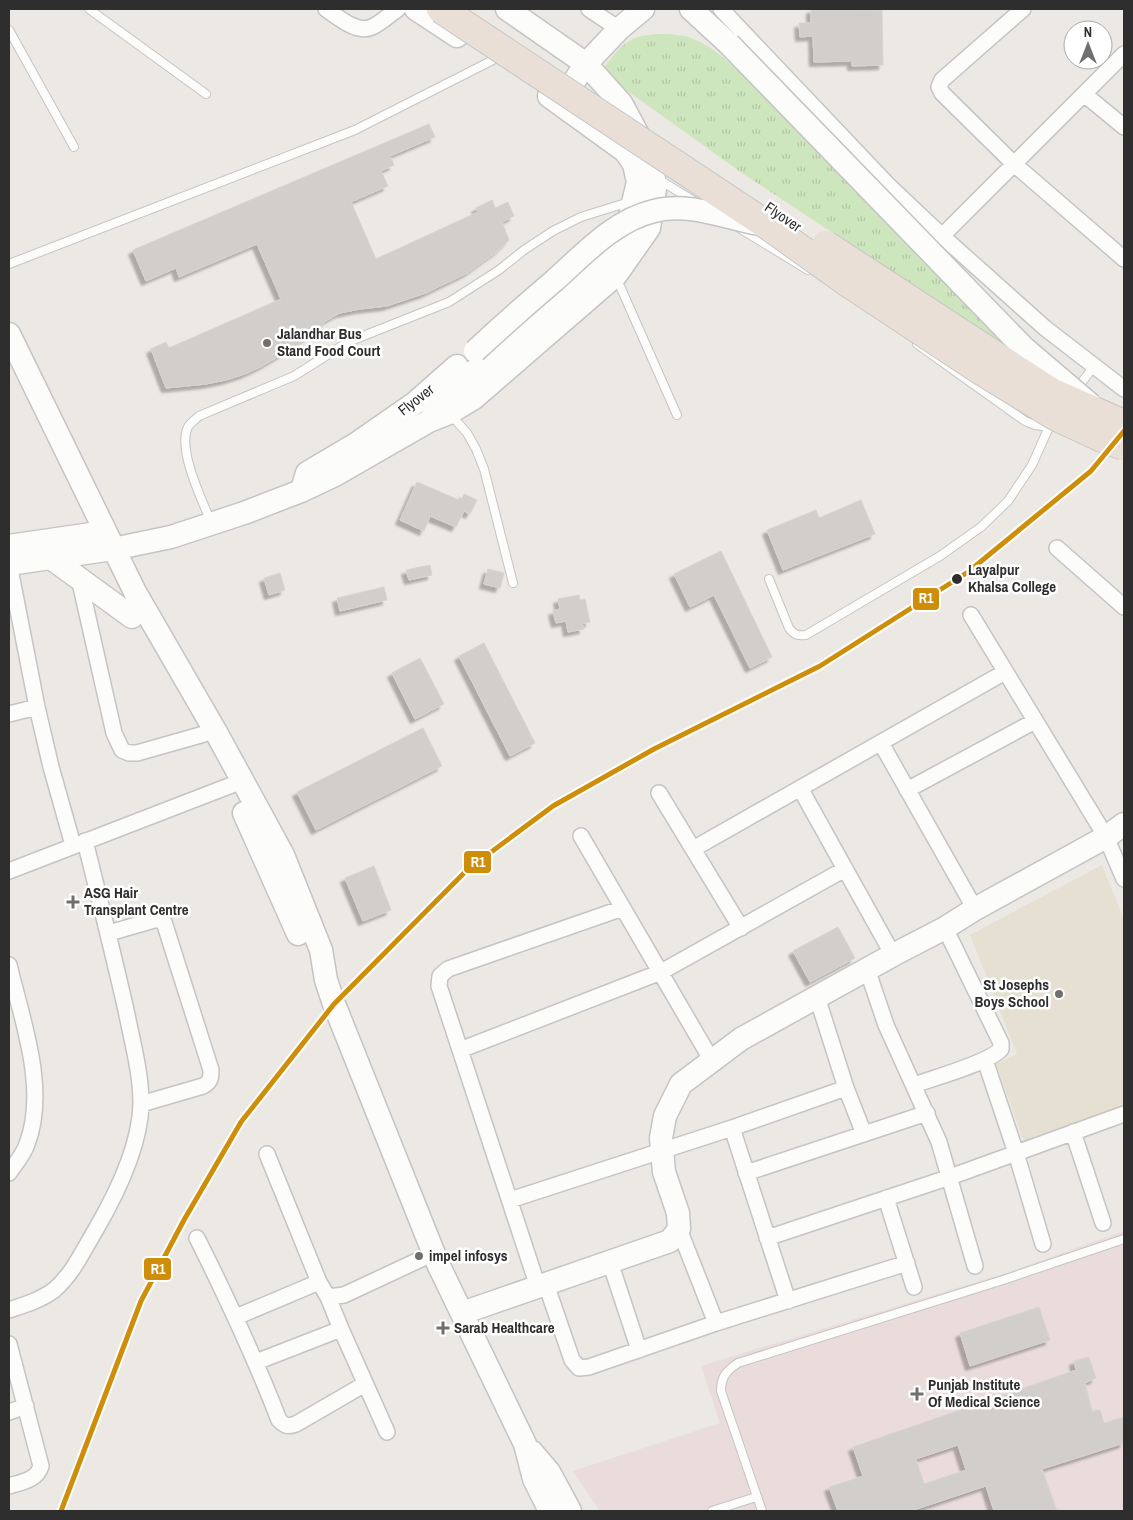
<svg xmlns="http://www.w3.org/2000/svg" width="1133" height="1520" font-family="'Archivo Narrow',sans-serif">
<defs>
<pattern id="park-tufts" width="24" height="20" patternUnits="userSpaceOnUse" patternTransform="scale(1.25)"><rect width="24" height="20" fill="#cee6be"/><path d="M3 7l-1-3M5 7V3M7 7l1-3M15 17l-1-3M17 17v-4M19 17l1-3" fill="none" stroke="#b1c6a4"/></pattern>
<filter id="shadow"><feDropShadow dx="-4.5" dy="4.5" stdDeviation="1" flood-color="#0004"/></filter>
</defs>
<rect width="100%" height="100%" fill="#ece8e4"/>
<path fill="#e6e0d3" d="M 1102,865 L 1124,919 L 1124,1105 L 1024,1142 L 996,1064 L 1017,1054 L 970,935 Z"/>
<path fill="#e9dcdb" d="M 1124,1231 L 1124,1511 L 600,1511 L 573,1471 L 720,1423 L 701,1366 L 1006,1273 Z"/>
<path fill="url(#park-tufts)" d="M 657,34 C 669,34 682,34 693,39 C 715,47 733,67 751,82 L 1016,354 L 742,173 L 601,72 C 611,59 621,42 638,37 C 644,35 651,35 657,34 Z"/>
<path fill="#d1cecb" stroke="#d7d4d0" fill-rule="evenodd" filter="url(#shadow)" d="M 811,9 L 882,10 L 883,65 L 852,66 L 852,61 L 814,62 L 813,36 L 800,37 L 799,23 L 811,23 Z
M 429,124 L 435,137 L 390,156 L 394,165 L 381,171 L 388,186 L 351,202 L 376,259 L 478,212 L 476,208 L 492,200 L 495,208 L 508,202 L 514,216 L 502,222 L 509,240 L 499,250 L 467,273 L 426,293 L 387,306 L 360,309 L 340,313 L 327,320 L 296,346 L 262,366 L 245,374 L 226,380 L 206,384 L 166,388 L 151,349 L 166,342 L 169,348 L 281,299 L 257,244 L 179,277 L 176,268 L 146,281 L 133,250 Z
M 417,482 L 461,501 L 464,494 L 477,500 L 470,514 L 464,511 L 456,527 L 430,516 L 424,531 L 400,520 Z
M 861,500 L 875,534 L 783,570 L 767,530 L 816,510 L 819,518 Z
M 721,551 L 772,657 L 750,668 L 714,595 L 690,607 L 674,574 Z
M 430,565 L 432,575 L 409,580 L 406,570 Z
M 488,569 L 504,573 L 500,588 L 484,584 Z
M 280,573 L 285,590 L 269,595 L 264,578 Z
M 384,587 L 387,600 L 340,611 L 337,598 Z
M 579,595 L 580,600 L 585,599 L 590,622 L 582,623 L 584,629 L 568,632 L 566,621 L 556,623 L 553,611 L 560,609 L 558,599 Z
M 484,643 L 535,743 L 510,756 L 459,656 Z
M 420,658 L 444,704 L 415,719 L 392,673 Z
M 423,728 L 442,766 L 316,830 L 297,792 Z
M 374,866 L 391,910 L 363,921 L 345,878 Z
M 838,927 L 855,958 L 810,982 L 793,951 Z
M 1039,1307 L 1050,1340 L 970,1366 L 960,1333 Z
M 1089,1357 L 1096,1378 L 1085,1383 L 1092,1411 L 1100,1410 L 1104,1423 L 1124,1417 L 1124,1443 L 1042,1469 L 1057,1511 L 994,1511 L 986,1486 L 911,1511 L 838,1511 L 829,1487 L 863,1476 L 853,1447 L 1076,1370 L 1074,1361 ZM 958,1445 L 966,1470 L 924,1484 L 916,1459 Z"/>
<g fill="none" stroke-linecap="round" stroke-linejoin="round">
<g stroke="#c5c4c5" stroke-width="10">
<path id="lane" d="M 89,9 L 206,94
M 9,30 L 74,147
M 658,179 L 697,203
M 739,228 L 808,270
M 9,264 L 355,130 L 493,60
M 616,277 L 677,415
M 917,344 L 1025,421 L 1035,425 L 1049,427 L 1052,421
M 1076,390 L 1094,366
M 450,414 L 467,433 L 476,449 L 484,469 L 513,583
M 211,522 C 202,500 177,449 188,427 C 190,423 196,419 199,416 L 294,376 L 348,342 L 449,302 L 499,270 L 524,250 L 553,231 L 581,217 L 629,202
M 769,579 L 789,628 C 794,635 798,636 806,635 L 940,556 L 981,527 L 1008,501 L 1032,465 L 1049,427
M 712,1511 L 756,1497
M 762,1511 L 721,1391 C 721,1377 726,1371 738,1363 L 1003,1280 L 1124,1239"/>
</g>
<g stroke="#c5c4c5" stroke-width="18">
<path id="street" d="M 326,9 C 338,17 357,34 372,27 C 381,23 389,15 398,9
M 589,9 L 619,29
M 721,9 L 888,185 L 942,236 L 1045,328 L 1124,389
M 1023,9 L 942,80 L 939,87 L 942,93 L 1014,164 L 1124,259
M 1084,94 L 1124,127
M 942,236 L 1124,54
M 1057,548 L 1124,607
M 9,564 L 37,707 L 51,767 L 73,845
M 79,578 L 114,733 L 122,750 L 129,753 L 137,753 L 204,734
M 971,615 L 1106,837 L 1124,879
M 9,714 L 37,707
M 881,743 L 975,909
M 800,788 L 893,955
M 907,790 L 1035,721
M 659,793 L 741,928
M 581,836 L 712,1061
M 693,849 L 1005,672
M 9,871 L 242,781
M 109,933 L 154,920 L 159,920 L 164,922 L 211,1070 C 211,1079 210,1082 203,1086 L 141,1104
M 9,965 C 22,1020 48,1089 27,1144 C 24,1154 15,1164 9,1173
M 867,969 L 886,1025 L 939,1142 L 975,1266
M 817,997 L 846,1088 L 864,1134
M 460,1050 L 661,972 L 845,869
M 985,1060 L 1016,1153 L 1043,1244
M 914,1085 C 933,1078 989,1063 1001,1049 L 1001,1043 L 945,928
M 732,1128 L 788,1301
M 1073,1132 L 1103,1223
M 267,1154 L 319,1282 L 328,1297 L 344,1295 L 434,1253
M 746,1173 L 927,1113
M 886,1198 L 914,1287
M 510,1200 L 732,1128 L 846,1088
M 679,1229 L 716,1323
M 197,1238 C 227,1298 255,1358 279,1420 C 285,1426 288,1427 296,1424 L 365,1384
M 767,1238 L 950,1177 L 1124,1114
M 610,1262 L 639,1350
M 546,1284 L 572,1360 L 579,1368 L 589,1367 L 716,1323 L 907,1263
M 538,1287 L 439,986 L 440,976 L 448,969 L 623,908
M 328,1297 L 341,1329 L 387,1432
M 9,1310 C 24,1305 41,1300 54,1290 C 72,1275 83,1251 95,1231 C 116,1195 140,1147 141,1104 C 141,1072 132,1041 126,1010 C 113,953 99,897 85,841
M 236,1317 L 319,1282
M 9,1344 L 41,1466 C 37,1480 22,1482 9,1486
M 256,1362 L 341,1329
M 9,1412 L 26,1406"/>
</g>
<g stroke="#c5c4c5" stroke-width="25">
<path id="secondary" d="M 416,9 L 457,36
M 691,9 L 729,44
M 559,103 L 586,64 L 619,29 L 643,9
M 9,334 L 135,592 L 217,734 L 283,855 L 321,950 L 326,980 L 334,1004 L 438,1264 L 525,1444 L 534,1479 L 550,1511
M 430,420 L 446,397 L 465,379 L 603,262 L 625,236 L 638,182 L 634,164 L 625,151 L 549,96
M 304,483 L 307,473 L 356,444 L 415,403 L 457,366
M 9,546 L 105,532
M 51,558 L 132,617
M 9,564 L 113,549 L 171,537 L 244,513 L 301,491 L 335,475 L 429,421 L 449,413 L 474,398 L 616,275 L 649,228 L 655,189 L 652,161 L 621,103 L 586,64 L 507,9
M 244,813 L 298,934
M 462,1313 L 670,1241 L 679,1229 L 678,1213 L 664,1172 L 661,1138 L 665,1116 L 681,1084 L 741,1039 L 893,955 L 945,928 L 975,909 L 1106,837 L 1124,824
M 532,1452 L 549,1472 L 570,1511"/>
</g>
<use href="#lane" stroke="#fcfcfb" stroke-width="8"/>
<use href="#street" stroke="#fcfcfb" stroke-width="15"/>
<use href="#secondary" stroke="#fcfcfb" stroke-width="22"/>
<g stroke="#c5c4c5" stroke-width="25" stroke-linecap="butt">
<path id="secondary-bridge" d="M 729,44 L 1023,347 L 1091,405
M 475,351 C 501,327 528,303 555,280 C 584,254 615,220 654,211 C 690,202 725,218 759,224"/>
</g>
<g stroke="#c6c5c4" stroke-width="30" stroke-linecap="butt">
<path id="highway-bridge" d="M 441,9 L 767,225 L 847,282 L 980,370 L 1055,416 L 1102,438 L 1124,446
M 826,245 L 1051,392 L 1124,424"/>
</g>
<use href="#secondary-bridge" stroke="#fcfcfb" stroke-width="22"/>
<use href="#highway-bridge" stroke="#eadfd6" stroke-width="28"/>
<g stroke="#fff" stroke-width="9">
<path id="rail-1" d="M 61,1511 L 141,1301 L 184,1220 L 241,1122 L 334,1004 L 467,870 L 553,806 L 654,749 L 820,666 L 968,572 L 1091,471 L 1124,431"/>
</g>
<use href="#rail-1" stroke="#cf8e09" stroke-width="5"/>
</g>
<g fill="#706f6e" stroke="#fff" stroke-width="2">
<circle cx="267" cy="343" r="5"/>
<path d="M70.5 894.5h5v5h5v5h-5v5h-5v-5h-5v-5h5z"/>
<circle cx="1059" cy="994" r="5"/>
<circle cx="419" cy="1256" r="5"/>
<path d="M440.5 1320.5h5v5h5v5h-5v5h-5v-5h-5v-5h5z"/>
<path d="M914.5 1386.5h5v5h5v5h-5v5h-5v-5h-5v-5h5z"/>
</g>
<circle fill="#2e2e2e" stroke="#fff" stroke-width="2" cx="957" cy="579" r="6"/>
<g text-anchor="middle" stroke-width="5" stroke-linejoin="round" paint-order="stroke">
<g font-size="15" fill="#2e2e2e" stroke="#fff">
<text transform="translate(783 217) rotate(34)" y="5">Flyover</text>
<text transform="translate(416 400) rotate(-38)" y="5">Flyover</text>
</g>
<g font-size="15" font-weight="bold" fill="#2e2e2e" stroke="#fff" text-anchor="start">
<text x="277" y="339">Jalandhar Bus<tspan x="277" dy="17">Stand Food Court</tspan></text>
<text x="84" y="898">ASG Hair<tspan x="84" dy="17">Transplant Centre</tspan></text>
<text x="1049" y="990" text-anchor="end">St Josephs<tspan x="1049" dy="17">Boys School</tspan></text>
<text x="429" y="1261">impel infosys</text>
<text x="454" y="1333">Sarab Healthcare</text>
<text x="928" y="1390">Punjab Institute<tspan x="928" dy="17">Of Medical Science</tspan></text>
</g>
<g font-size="15" font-weight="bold" fill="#2e2e2e" stroke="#fff" text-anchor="start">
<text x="968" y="575">Layalpur<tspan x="968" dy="17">Khalsa College</tspan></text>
</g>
</g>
<g stroke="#fff" stroke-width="2">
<rect x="912" y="587" width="28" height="24" rx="5" fill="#cf8e09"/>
<rect x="463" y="850" width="29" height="24" rx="5" fill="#cf8e09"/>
<rect x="143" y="1257" width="29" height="24" rx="5" fill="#cf8e09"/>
</g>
<g font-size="14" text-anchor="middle" font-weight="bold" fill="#fff">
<text x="926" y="603">R1</text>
<text x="478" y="867">R1</text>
<text x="158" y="1274">R1</text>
</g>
<rect width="1133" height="1520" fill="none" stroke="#2e2e2e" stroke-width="20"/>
<g transform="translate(1088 45)"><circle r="24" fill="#ffffff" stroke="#ababab"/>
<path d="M0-4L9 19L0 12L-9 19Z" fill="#706f6e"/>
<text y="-8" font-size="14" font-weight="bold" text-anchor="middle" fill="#2e2e2e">N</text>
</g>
</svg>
